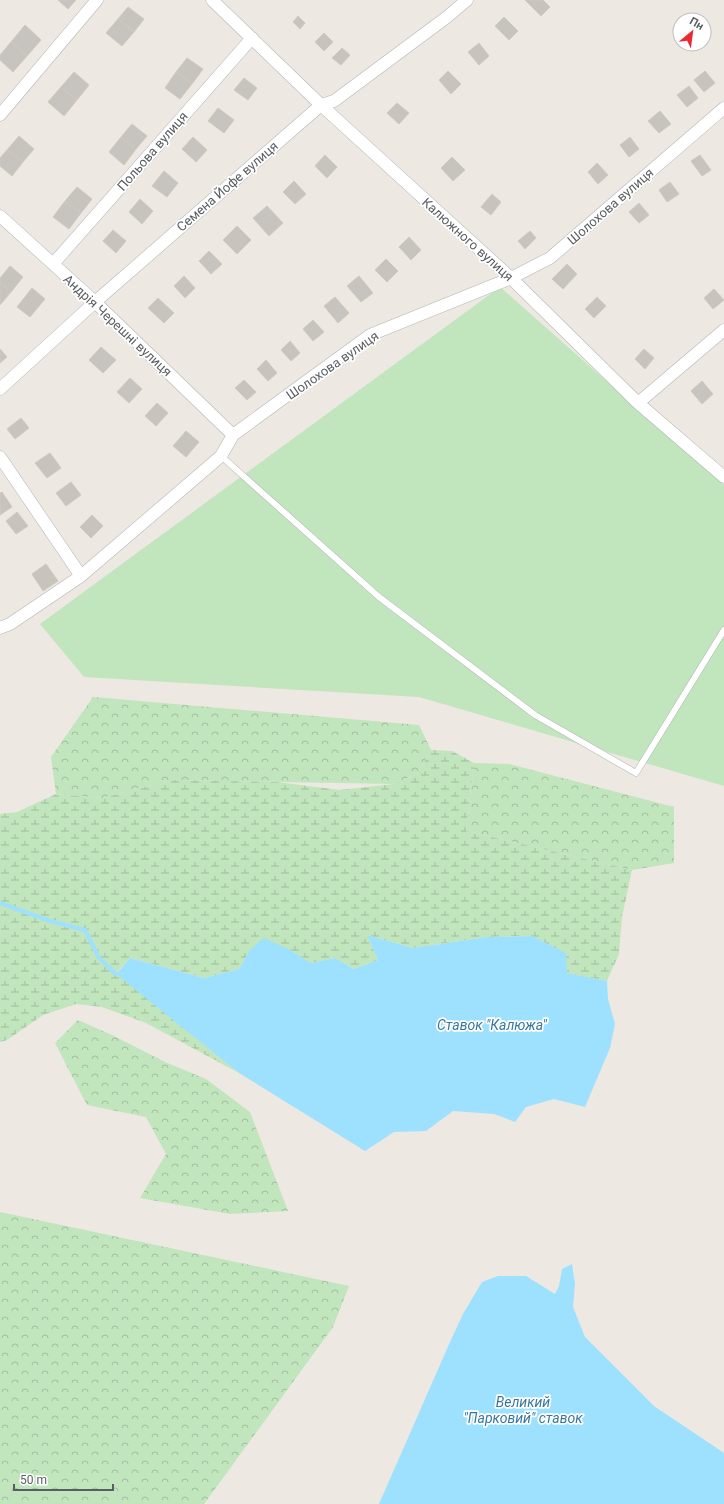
<svg xmlns="http://www.w3.org/2000/svg" width="724" height="1504" font-family="Roboto,sans-serif">
<defs>
<pattern id="forest-crowns" width="20" height="18" patternUnits="userSpaceOnUse"><rect width="20" height="18" fill="#c1e5bc"/><path d="M2 6a3 3 0 1 1 6 0M12 15a3 3 0 1 1 6 0" fill="none" stroke="#a0bd9c"/></pattern>
<pattern id="wetland-marsh" width="20" height="14" patternUnits="userSpaceOnUse"><rect width="20" height="14" fill="#c1e5bc"/><path d="M1 5h8M5 5V1M11 12h8M15 12V8" fill="none" stroke="#a0bd9c"/></pattern>
</defs>
<rect width="100%" height="100%" fill="#ede8e1"/>
<path fill="#c1e5bc" d="M 500,287 L 724,485 L 724,786 L 419,697 L 84,677 L 40,624 Z"/>
<path fill="url(#forest-crowns)" d="M 93,697 L 419,725 L 431,750 L 417,774 L 394,784 L 170,780 L 102,798 L 56,794 L 51,757 Z
M 474,763 L 509,764 L 674,807 L 674,863 L 632,870 L 466,831 Z
M 78,1020 L 112,1035 L 165,1062 L 206,1079 L 250,1112 L 288,1211 L 230,1214 L 140,1198 L 166,1154 L 146,1117 L 87,1105 L 55,1043 Z
M 0,1212 L 349,1286 L 333,1327 L 204,1504 L 0,1504 Z"/>
<path fill="url(#wetland-marsh)" d="M 431,750 L 452,751 L 474,763 L 466,831 L 632,870 L 622,917 L 619,954 L 607,981 L 567,973 L 532,936 L 487,937 L 413,948 L 367,935 L 378,960 L 354,969 L 335,958 L 311,963 L 292,951 L 250,950 L 239,969 L 204,978 L 130,958 L 116,973 L 239,1073 L 146,1023 L 102,1007 L 76,1004 L 43,1015 L 7,1040 L 0,1042 L 0,814 L 17,812 L 56,794 L 102,798 L 170,780 L 277,782 L 339,790 L 394,784 L 417,774 Z"/>
<path fill="#9ee1ff" d="M 367,935 L 413,948 L 487,937 L 532,936 L 566,953 L 567,973 L 607,981 L 608,999 L 615,1024 L 610,1048 L 585,1107 L 554,1099 L 526,1107 L 515,1122 L 494,1114 L 453,1111 L 426,1131 L 394,1132 L 365,1151 L 239,1073 L 116,974 L 130,958 L 204,978 L 239,969 L 250,950 L 264,938 L 292,951 L 311,963 L 335,958 L 354,969 L 378,960 Z
M 572,1264 L 575,1284 L 573,1307 L 585,1337 L 654,1406 L 724,1453 L 724,1504 L 379,1504 L 450,1342 L 463,1314 L 482,1282 L 498,1276 L 526,1276 L 555,1294 L 559,1286 L 562,1269 Z"/>
<g fill="none" stroke-linecap="round" stroke-linejoin="round">
<path stroke="#9ee1ff" stroke-width="4" d="M 0,903 L 50,921 L 85,930 L 99,958 L 116,974"/>
</g>
<path fill="#c7c3be" stroke="#d1c9bf" d="M 58,0 L 76,0 L 68,9 Z
M 525,0 L 543,0 L 550,7 L 541,16 Z
M 128,7 L 144,19 L 134,32 L 118,19 Z
M 298,16 L 305,23 L 300,29 L 293,22 Z
M 504,17 L 518,31 L 509,40 L 495,26 Z
M 118,19 L 134,32 L 122,46 L 106,33 Z
M 25,25 L 41,40 L 27,56 L 11,42 Z
M 324,33 L 333,42 L 324,51 L 315,42 Z
M 11,42 L 27,56 L 13,72 L 0,60 L 0,55 Z
M 479,43 L 489,56 L 479,65 L 468,52 Z
M 342,48 L 350,55 L 341,65 L 332,58 Z
M 187,58 L 203,69 L 192,84 L 176,72 Z
M 448,71 L 461,84 L 451,94 L 439,80 Z
M 705,71 L 715,83 L 704,92 L 694,80 Z
M 74,72 L 89,85 L 77,100 L 61,87 Z
M 176,72 L 192,84 L 180,99 L 165,88 Z
M 244,78 L 257,88 L 248,100 L 234,90 Z
M 689,86 L 698,98 L 687,107 L 677,95 Z
M 61,87 L 77,100 L 64,116 L 48,102 Z
M 397,103 L 409,113 L 399,124 L 387,113 Z
M 218,108 L 234,120 L 224,133 L 208,121 Z
M 660,111 L 671,124 L 659,133 L 648,121 Z
M 132,124 L 147,136 L 136,149 L 121,137 Z
M 19,136 L 34,149 L 23,162 L 7,150 Z
M 121,137 L 136,149 L 124,165 L 109,152 Z
M 193,137 L 207,150 L 196,162 L 182,149 Z
M 630,137 L 639,149 L 629,157 L 620,145 Z
M 7,150 L 23,162 L 12,176 L 0,166 L 0,158 Z
M 325,155 L 337,167 L 327,178 L 315,166 Z
M 700,155 L 711,170 L 702,176 L 691,161 Z
M 452,157 L 465,170 L 453,181 L 441,168 Z
M 597,163 L 608,175 L 598,184 L 588,172 Z
M 164,171 L 178,183 L 167,197 L 152,186 Z
M 294,181 L 306,194 L 295,204 L 283,192 Z
M 670,182 L 679,194 L 667,202 L 659,190 Z
M 77,187 L 92,199 L 81,213 L 65,201 Z
M 492,194 L 501,202 L 491,215 L 481,207 Z
M 140,199 L 153,211 L 142,224 L 129,212 Z
M 65,201 L 81,213 L 69,229 L 53,217 Z
M 639,203 L 649,215 L 639,223 L 629,212 Z
M 267,206 L 283,223 L 269,236 L 253,218 Z
M 237,226 L 251,240 L 237,254 L 223,240 Z
M 113,230 L 126,241 L 116,253 L 103,241 Z
M 530,231 L 536,238 L 525,249 L 518,241 Z
M 409,237 L 421,250 L 411,260 L 399,247 Z
M 209,251 L 222,264 L 211,274 L 199,261 Z
M 386,259 L 398,271 L 387,282 L 375,270 Z
M 567,264 L 577,274 L 563,289 L 552,279 Z
M 10,266 L 23,277 L 11,292 L 0,282 L 0,278 Z
M 184,276 L 195,288 L 185,298 L 174,286 Z
M 359,276 L 373,293 L 361,302 L 347,286 Z
M 0,282 L 11,292 L 0,305 Z
M 32,288 L 45,299 L 30,317 L 17,307 Z
M 714,289 L 724,300 L 713,309 L 704,298 Z
M 335,297 L 349,313 L 338,323 L 324,306 Z
M 597,297 L 606,306 L 594,318 L 585,309 Z
M 158,298 L 174,313 L 164,323 L 148,308 Z
M 313,320 L 324,332 L 313,341 L 303,329 Z
M 290,341 L 300,353 L 291,361 L 281,350 Z
M 101,347 L 116,360 L 103,373 L 89,360 Z
M 0,349 L 7,357 L 0,363 Z
M 644,349 L 654,358 L 645,369 L 635,359 Z
M 266,360 L 277,373 L 268,381 L 257,369 Z
M 130,378 L 142,389 L 129,403 L 117,392 Z
M 244,380 L 256,392 L 247,400 L 235,388 Z
M 702,381 L 713,394 L 702,404 L 691,391 Z
M 157,403 L 168,413 L 156,426 L 145,416 Z
M 21,418 L 29,428 L 15,439 L 7,429 Z
M 186,431 L 199,442 L 186,457 L 173,446 Z
M 50,453 L 61,468 L 47,478 L 35,463 Z
M 71,482 L 81,495 L 66,506 L 56,493 Z
M 2,492 L 12,507 L 0,515 L 0,493 Z
M 17,512 L 28,526 L 16,534 L 6,521 Z
M 92,515 L 103,526 L 91,538 L 80,527 Z
M 46,564 L 58,581 L 43,591 L 32,574 Z"/>
<g fill="none" stroke-linecap="round" stroke-linejoin="round">
<g stroke="#b2b5b9" stroke-width="7">
<path id="service" d="M 221,456 L 379,597 L 535,715 L 636,773 L 724,630"/>
</g>
<g stroke="#b2b5b9" stroke-width="13">
<path id="minor" d="M 212,0 L 321,105 L 511,278 L 638,403 L 724,477
M 0,115 L 97,0
M 0,216 L 95,302 L 233,435
M 53,264 L 252,38
M 0,389 L 95,302 L 321,105 L 334,101 L 447,17 L 467,0
M 638,403 L 724,330
M 0,457 L 81,576
M 0,628 L 10,624 L 81,576 L 221,456 L 233,435 L 370,335 L 511,278 L 550,258 L 724,108"/>
</g>
<use href="#service" stroke="#fff" stroke-width="6"/>
<use href="#minor" stroke="#fff" stroke-width="12"/>
</g>
<g text-anchor="middle" stroke-width="3.5" stroke-linejoin="round" paint-order="stroke">
<g font-size="13" fill="#595e62" stroke="#fff">
<text transform="translate(152 151) rotate(-49)" y="5">Польова вулиця</text>
<text transform="translate(227 186) rotate(-41)" y="5">Семена Йофе вулиця</text>
<text transform="translate(610 206) rotate(-41)" y="5">Шолохова вулиця</text>
<text transform="translate(468 239) rotate(42)" y="5">Калюжного вулиця</text>
<text transform="translate(118 325) rotate(43)" y="5">Андрія Черешні вулиця</text>
<text transform="translate(332 365) rotate(-35)" y="5">Шолохова вулиця</text>
</g>
<g font-size="14" font-style="italic" fill="#37779f" stroke="#fff">
<text x="492" y="1030">Ставок "Калюжа"</text>
<text x="523" y="1407">Великий<tspan x="523" dy="16">"Парковий" ставок</tspan></text>
</g>
</g>
<g transform="translate(692 32) rotate(29)"><circle r="19" fill="#ffffff" stroke="#bdbfc0"/>
<path d="M0-3L7 15L0 10L-7 15Z" fill="#ea2932"/>
<text y="-6" font-size="11" font-weight="bold" text-anchor="middle" fill="#595e62">Пн</text>
</g>
<path d="M14 1484v6h99v-6" fill="none" stroke="#595e62" stroke-width="2"/>
<text x="20" y="1484" font-size="12" fill="#595e62" stroke="#ffffff" stroke-width="3" paint-order="stroke">50 m</text>
</svg>
